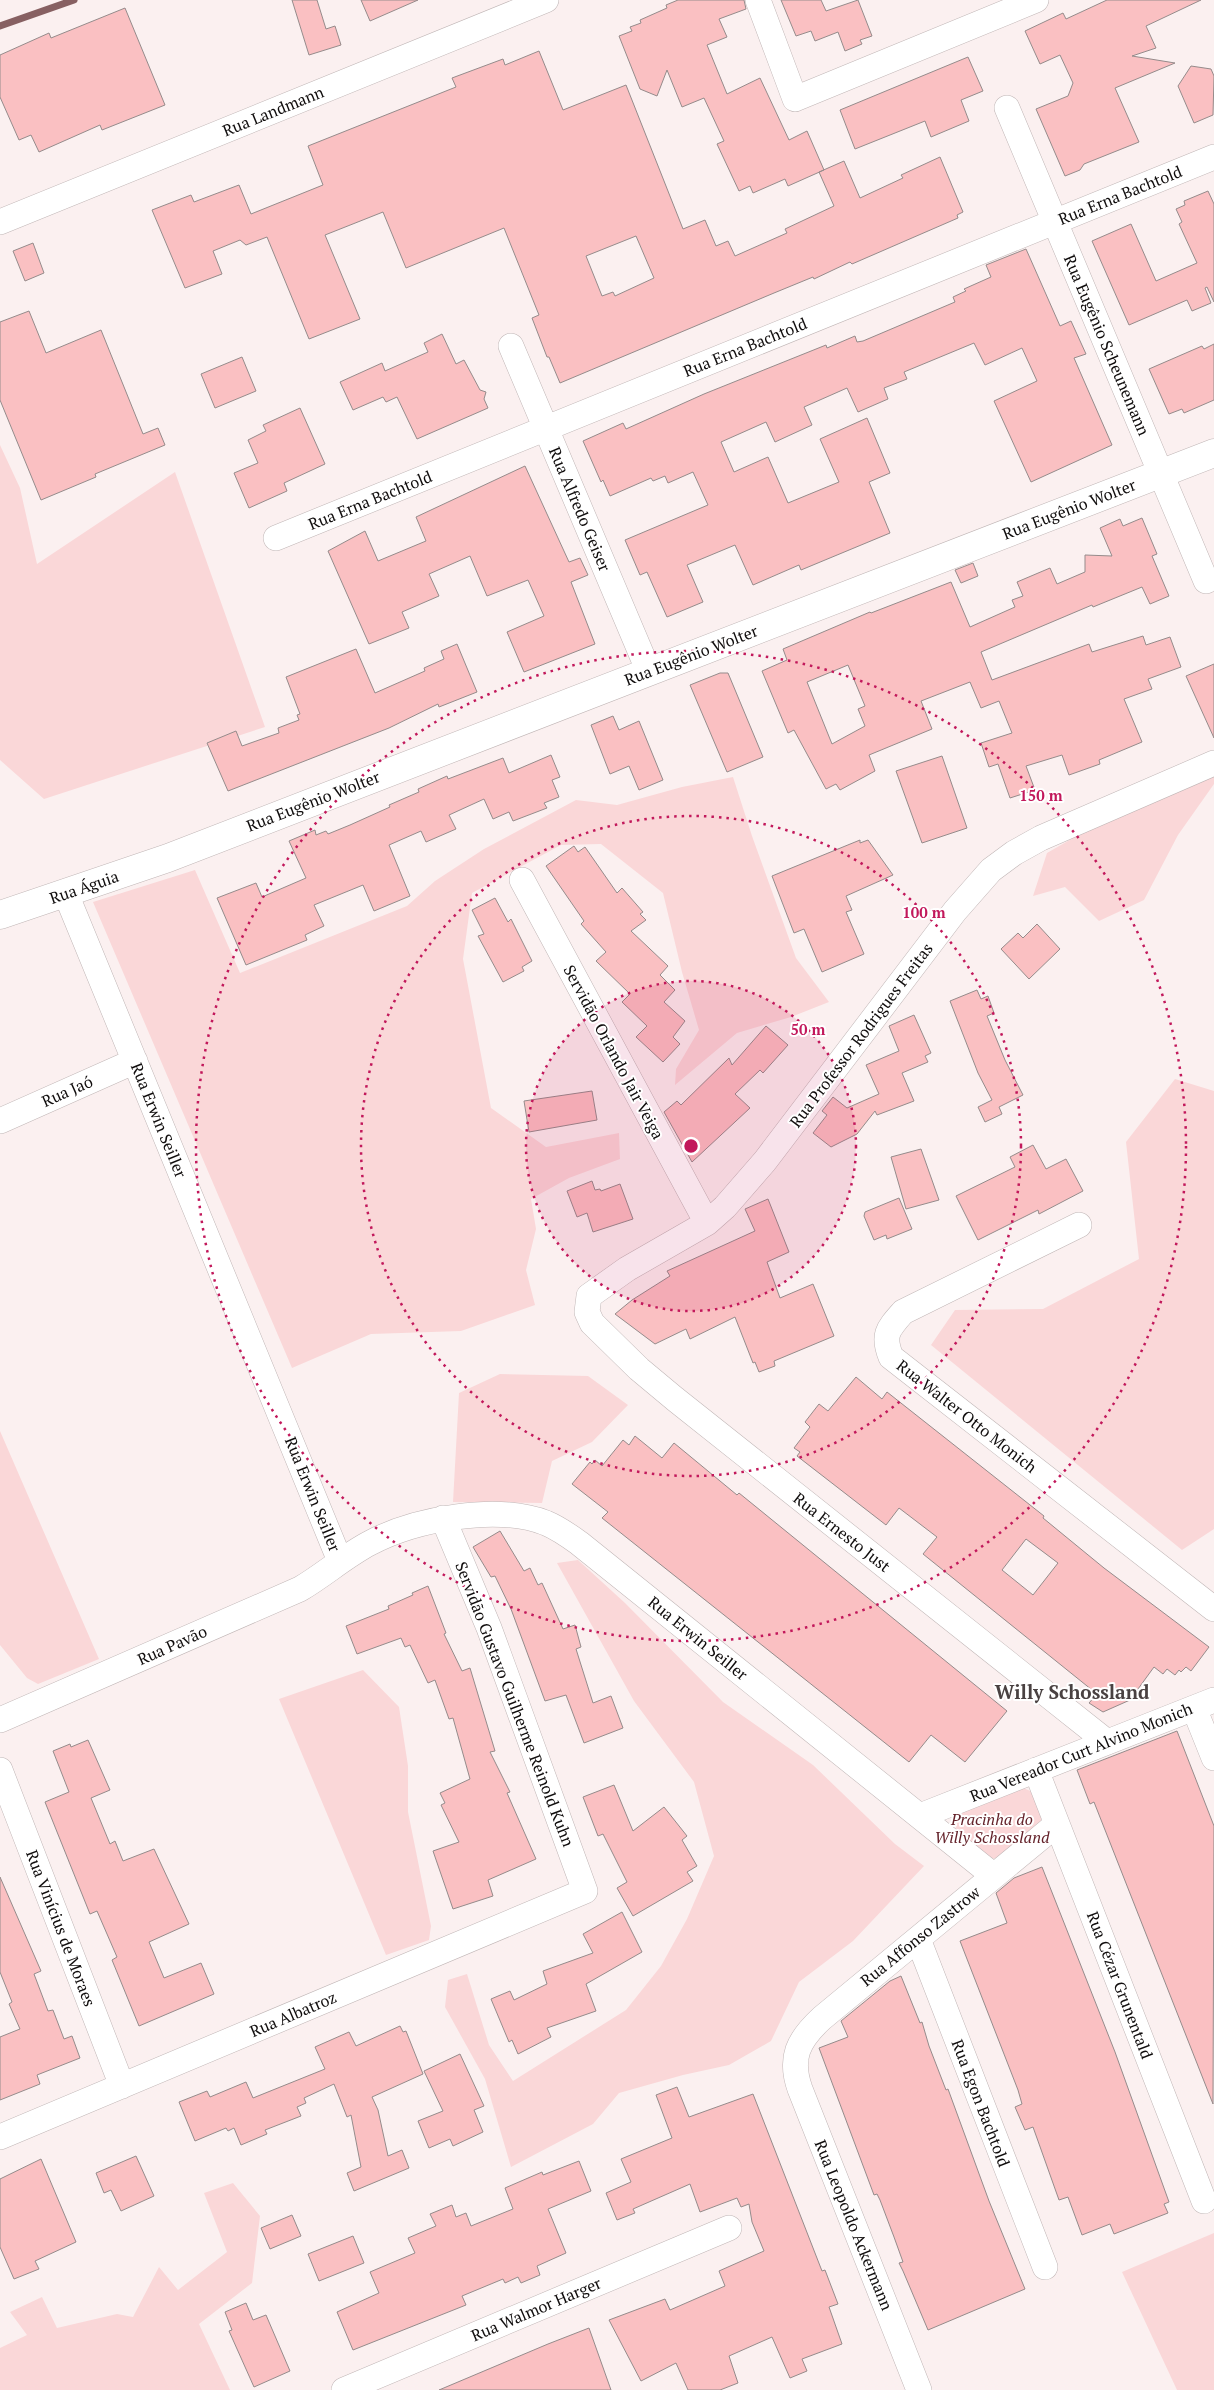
<svg xmlns="http://www.w3.org/2000/svg" width="1214" height="2390" font-family="'PT Serif',serif">
<rect width="100%" height="100%" fill="#fbf0f0"/>
<path fill="#fad7d8" d="M 0,445 L 20,488 L 37,564 L 175,472 L 265,727 L 44,799 L 0,760 Z
M 1214,772 L 1214,784 L 1178,835 L 1144,900 L 1099,921 L 1065,887 L 1033,896 L 1047,853 L 1094,826 Z
M 733,777 L 752,836 L 796,958 L 829,1002 L 791,1017 L 737,1033 L 675,1085 L 676,1069 L 699,1030 L 682,972 L 663,893 L 601,844 L 561,845 L 472,893 L 463,959 L 491,1108 L 546,1147 L 619,1133 L 620,1159 L 569,1178 L 531,1199 L 536,1229 L 526,1270 L 535,1305 L 461,1331 L 371,1334 L 292,1368 L 93,902 L 195,870 L 240,973 L 407,906 L 435,881 L 484,849 L 576,800 L 617,805 L 682,787 Z
M 1175,1079 L 1214,1091 L 1214,1529 L 1182,1550 L 931,1345 L 955,1310 L 1043,1309 L 1139,1259 L 1126,1142 Z
M 500,1374 L 588,1376 L 628,1405 L 592,1442 L 552,1461 L 542,1503 L 453,1502 L 459,1393 Z
M 0,1431 L 99,1659 L 38,1684 L 27,1678 L 0,1645 Z
M 578,1560 L 625,1603 L 723,1702 L 813,1765 L 895,1844 L 924,1866 L 853,1941 L 799,1982 L 771,2041 L 729,2065 L 683,2075 L 619,2093 L 593,2124 L 511,2167 L 485,2079 L 445,2007 L 448,1980 L 467,1974 L 489,2045 L 513,2081 L 626,2010 L 661,1966 L 687,1919 L 714,1856 L 694,1782 L 634,1701 L 557,1563 Z
M 363,1670 L 399,1707 L 408,1766 L 408,1812 L 431,1926 L 429,1940 L 386,1955 L 279,1699 Z
M 1023,1788 L 1033,1792 L 1041,1812 L 1041,1821 L 999,1858 L 989,1859 C 973,1847 941,1832 963,1810 Z
M 233,2183 L 260,2216 L 252,2283 L 199,2324 L 230,2390 L 0,2390 L 0,2348 L 27,2335 L 10,2312 L 42,2297 L 57,2328 L 117,2314 L 133,2317 L 159,2267 L 178,2290 L 227,2252 L 204,2193 Z
M 1214,2233 L 1214,2390 L 1177,2390 L 1122,2272 Z"/>
<g fill="none" stroke-linecap="round" stroke-linejoin="round">
<path stroke="#876062" stroke-width="7" d="M 0,26 L 74,0"/>
</g>
<path fill="#fac0c2" stroke="#958b8b" fill-rule="evenodd" d="M 292,0 L 317,0 L 326,29 L 335,26 L 341,45 L 309,55 Z
M 361,0 L 418,0 L 370,21 Z
M 678,0 L 744,0 L 746,9 L 719,19 L 727,37 L 707,45 L 727,94 L 760,78 L 789,140 L 807,131 L 824,170 L 788,186 L 785,179 L 753,193 L 750,186 L 739,191 L 717,144 L 724,141 L 704,98 L 682,107 L 667,70 L 657,96 L 640,89 L 619,36 L 632,31 L 630,27 L 641,23 L 640,20 L 667,8 L 666,5 Z
M 781,0 L 821,0 L 826,11 L 858,0 L 872,36 L 860,40 L 862,44 L 845,51 L 838,32 L 815,41 L 811,31 L 796,36 Z
M 1107,0 L 1201,0 L 1146,26 L 1156,48 L 1132,56 L 1175,63 L 1115,88 L 1139,142 L 1084,164 L 1080,170 L 1065,176 L 1036,109 L 1068,96 L 1073,83 L 1060,55 L 1040,64 L 1025,31 L 1063,13 L 1066,19 Z
M 125,8 L 165,105 L 102,130 L 100,125 L 39,152 L 31,135 L 19,140 L 0,97 L 0,55 L 49,33 L 51,38 Z
M 539,51 L 563,110 L 626,85 L 683,229 L 705,220 L 716,246 L 728,241 L 735,256 L 787,233 L 785,229 L 834,206 L 819,172 L 844,161 L 860,198 L 903,178 L 901,175 L 940,157 L 963,212 L 957,215 L 958,218 L 852,264 L 850,262 L 814,279 L 813,277 L 774,293 L 560,383 L 549,357 L 547,357 L 532,318 L 539,315 L 504,228 L 406,268 L 383,212 L 325,235 L 360,319 L 309,339 L 267,237 L 246,245 L 240,240 L 213,251 L 222,274 L 185,288 L 152,210 L 191,195 L 194,202 L 239,185 L 251,214 L 323,185 L 308,146 L 456,87 L 452,78 L 503,59 L 505,65 ZM 636,236 L 654,278 L 615,296 L 613,292 L 602,296 L 586,256 Z
M 968,57 L 983,91 L 961,100 L 969,121 L 931,137 L 925,121 L 855,149 L 840,110 Z
M 1191,66 L 1211,69 L 1214,76 L 1213,115 L 1194,123 L 1178,86 Z
M 1208,191 L 1214,204 L 1214,302 L 1207,287 L 1205,288 L 1211,303 L 1192,311 L 1187,300 L 1129,325 L 1092,241 L 1131,224 L 1156,281 L 1197,263 L 1179,224 L 1182,222 L 1176,209 L 1185,205 L 1184,201 Z
M 33,243 L 44,273 L 25,281 L 13,251 Z
M 1026,249 L 1060,326 L 1071,321 L 1086,354 L 1074,358 L 1112,445 L 1031,482 L 994,401 L 1037,381 L 1022,348 L 985,365 L 974,343 L 904,372 L 907,379 L 884,388 L 888,399 L 858,412 L 847,388 L 804,407 L 812,425 L 775,442 L 766,422 L 721,442 L 734,472 L 768,457 L 788,503 L 839,482 L 820,439 L 867,418 L 890,473 L 869,482 L 890,533 L 801,570 L 799,565 L 753,585 L 735,545 L 687,565 L 703,602 L 667,617 L 647,572 L 640,575 L 625,540 L 708,505 L 693,472 L 668,483 L 665,476 L 653,481 L 651,478 L 610,496 L 603,480 L 601,482 L 583,441 L 623,423 L 626,429 L 704,394 L 826,345 L 827,348 L 855,336 L 857,342 L 863,341 L 955,302 L 953,297 L 966,291 L 964,289 L 991,277 L 986,265 Z
M 29,311 L 46,353 L 101,330 L 143,434 L 158,428 L 165,445 L 95,474 L 96,477 L 41,500 L 0,400 L 0,322 Z
M 442,334 L 456,364 L 464,360 L 480,390 L 486,392 L 484,399 L 488,408 L 417,439 L 397,397 L 386,402 L 383,397 L 353,410 L 340,382 L 382,363 L 385,371 L 428,352 L 424,343 Z
M 1214,344 L 1214,400 L 1184,413 L 1182,409 L 1169,414 L 1149,369 L 1202,346 L 1204,349 Z
M 242,357 L 256,391 L 215,408 L 201,374 Z
M 300,408 L 325,464 L 284,483 L 287,491 L 249,508 L 234,473 L 258,463 L 248,440 L 266,431 L 263,425 Z
M 525,466 L 569,562 L 580,558 L 588,575 L 571,582 L 595,644 L 524,672 L 507,632 L 544,616 L 528,580 L 487,596 L 470,556 L 429,574 L 439,596 L 402,612 L 409,628 L 369,644 L 328,551 L 365,531 L 378,561 L 426,541 L 416,517 Z
M 1142,518 L 1157,554 L 1152,556 L 1169,596 L 1150,604 L 1142,587 L 1093,607 L 1092,605 L 981,652 L 992,680 L 1089,644 L 1092,652 L 1143,636 L 1146,645 L 1170,637 L 1181,667 L 1148,679 L 1152,689 L 1124,699 L 1142,742 L 1099,760 L 1100,764 L 1069,775 L 1062,755 L 1026,766 L 1035,790 L 1010,798 L 998,764 L 989,767 L 981,743 L 1012,733 L 999,701 L 981,708 L 970,682 L 921,701 L 932,729 L 869,755 L 875,771 L 840,790 L 836,784 L 826,789 L 794,730 L 788,733 L 762,671 L 787,660 L 783,649 L 870,612 L 871,613 L 951,582 L 970,627 L 1015,607 L 1012,600 L 1023,596 L 1017,582 L 1050,568 L 1057,584 L 1085,572 L 1085,555 L 1112,556 L 1100,528 L 1120,519 L 1123,526 ZM 848,665 L 865,706 L 858,709 L 865,726 L 832,744 L 807,682 Z
M 973,563 L 978,576 L 961,583 L 955,570 Z
M 457,644 L 477,692 L 439,707 L 438,704 L 389,728 L 228,791 L 207,743 L 236,731 L 242,746 L 279,733 L 278,728 L 299,720 L 297,715 L 300,714 L 286,677 L 356,649 L 375,693 L 425,671 L 424,668 L 444,659 L 441,651 Z
M 1214,664 L 1214,738 L 1186,676 Z
M 720,673 L 728,673 L 763,757 L 727,772 L 690,685 Z
M 613,716 L 619,730 L 639,721 L 663,780 L 639,790 L 629,766 L 610,774 L 591,725 Z
M 551,755 L 560,777 L 552,780 L 559,797 L 544,803 L 547,808 L 513,821 L 509,812 L 493,819 L 484,799 L 449,815 L 456,829 L 426,842 L 421,831 L 389,845 L 410,896 L 374,911 L 363,885 L 314,905 L 324,926 L 305,935 L 307,940 L 246,965 L 217,898 L 256,883 L 262,897 L 306,878 L 289,841 L 315,830 L 316,835 L 326,831 L 328,834 L 350,825 L 390,807 L 389,805 L 419,792 L 418,789 L 447,776 L 448,779 L 503,758 L 509,773 Z
M 942,756 L 967,828 L 922,843 L 896,771 Z
M 860,840 L 860,843 L 868,840 L 893,875 L 846,896 L 852,910 L 846,912 L 864,954 L 822,972 L 804,929 L 794,933 L 772,876 Z
M 574,846 L 578,852 L 585,847 L 617,893 L 622,888 L 643,912 L 640,914 L 646,920 L 631,931 L 668,966 L 660,975 L 675,990 L 664,1002 L 685,1021 L 673,1037 L 680,1044 L 663,1062 L 636,1037 L 647,1026 L 622,1002 L 630,994 L 596,961 L 606,952 L 581,924 L 584,921 L 546,866 Z
M 495,898 L 508,922 L 511,919 L 532,961 L 522,967 L 524,971 L 503,982 L 478,936 L 484,934 L 472,910 Z
M 1037,924 L 1060,949 L 1029,979 L 1001,949 L 1018,933 L 1023,938 Z
M 977,990 L 981,999 L 988,996 L 994,1013 L 987,1016 L 1005,1060 L 1023,1095 L 999,1107 L 1002,1114 L 985,1122 L 978,1107 L 992,1100 L 978,1073 L 950,1001 Z
M 914,1015 L 931,1053 L 925,1056 L 928,1062 L 902,1073 L 914,1101 L 877,1115 L 875,1111 L 857,1134 L 831,1147 L 813,1133 L 827,1115 L 822,1111 L 833,1097 L 847,1108 L 879,1094 L 866,1065 L 899,1051 L 889,1026 Z
M 766,1026 L 788,1045 L 763,1073 L 760,1070 L 735,1094 L 750,1108 L 692,1162 L 664,1112 L 677,1101 L 681,1105 L 729,1058 L 732,1065 Z
M 592,1091 L 597,1120 L 529,1132 L 524,1101 Z
M 1033,1145 L 1046,1169 L 1066,1159 L 1083,1191 L 1039,1214 L 1038,1210 L 978,1240 L 956,1196 L 1015,1167 L 1010,1157 Z
M 921,1149 L 939,1200 L 906,1209 L 891,1157 Z
M 592,1181 L 595,1190 L 600,1189 L 601,1191 L 620,1184 L 633,1219 L 593,1232 L 587,1213 L 577,1217 L 567,1191 Z
M 899,1198 L 912,1229 L 887,1239 L 886,1235 L 874,1240 L 864,1216 L 865,1212 Z
M 768,1199 L 789,1252 L 767,1262 L 780,1298 L 813,1284 L 834,1336 L 774,1361 L 775,1366 L 759,1372 L 755,1362 L 753,1363 L 735,1317 L 690,1339 L 686,1329 L 655,1344 L 615,1314 L 632,1300 L 670,1276 L 667,1271 L 755,1231 L 745,1209 Z
M 856,1377 L 882,1399 L 887,1392 L 1044,1516 L 1043,1518 L 1104,1568 L 1209,1647 L 1191,1671 L 1186,1667 L 1181,1672 L 1179,1670 L 1175,1675 L 1167,1669 L 1163,1674 L 1154,1667 L 1130,1700 L 1103,1712 L 1089,1703 L 1097,1694 L 923,1554 L 937,1537 L 899,1508 L 886,1525 L 797,1456 L 800,1452 L 794,1448 L 810,1427 L 805,1422 L 819,1404 L 828,1411 ZM 1026,1539 L 1058,1563 L 1033,1595 L 1002,1570 Z
M 635,1436 L 662,1458 L 674,1443 L 737,1495 L 739,1493 L 1007,1711 L 965,1762 L 931,1735 L 909,1762 L 602,1518 L 608,1512 L 572,1484 L 590,1462 L 592,1464 L 595,1460 L 602,1466 L 623,1440 L 629,1445 Z
M 500,1531 L 524,1571 L 530,1568 L 538,1585 L 542,1583 L 563,1629 L 575,1625 L 581,1647 L 576,1649 L 593,1703 L 611,1696 L 623,1728 L 584,1743 L 566,1695 L 545,1701 L 511,1609 L 495,1576 L 491,1577 L 473,1547 Z
M 428,1586 L 446,1633 L 444,1634 L 462,1671 L 470,1668 L 495,1751 L 490,1752 L 510,1792 L 507,1793 L 536,1859 L 488,1880 L 493,1896 L 453,1909 L 433,1851 L 459,1842 L 441,1805 L 445,1803 L 440,1793 L 470,1779 L 453,1718 L 449,1719 L 435,1680 L 428,1683 L 410,1645 L 405,1647 L 401,1638 L 357,1654 L 346,1626 L 389,1609 L 388,1606 L 413,1595 L 412,1593 Z
M 1177,1731 L 1214,1826 L 1213,2104 L 1094,1802 L 1090,1804 L 1077,1770 Z
M 88,1740 L 110,1790 L 91,1798 L 110,1844 L 115,1841 L 123,1861 L 154,1849 L 189,1924 L 149,1942 L 164,1978 L 201,1963 L 214,1994 L 139,2026 L 112,1960 L 117,1957 L 97,1911 L 90,1914 L 45,1802 L 69,1792 L 53,1751 L 70,1744 L 71,1747 Z
M 614,1785 L 633,1831 L 664,1807 L 687,1836 L 682,1840 L 697,1866 L 687,1872 L 693,1881 L 633,1916 L 617,1888 L 627,1882 L 603,1834 L 598,1836 L 583,1797 Z
M 1042,1867 L 1115,2052 L 1169,2202 L 1164,2204 L 1168,2213 L 1114,2234 L 1110,2224 L 1082,2235 L 1068,2197 L 1059,2200 L 1033,2127 L 1025,2130 L 1015,2107 L 1022,2104 L 1018,2090 L 960,1941 L 1007,1923 L 996,1893 L 1014,1878 Z
M 0,1877 L 41,1971 L 34,1974 L 48,2011 L 53,2010 L 64,2039 L 72,2036 L 80,2058 L 37,2075 L 40,2084 L 0,2100 L 0,2037 L 20,2029 L 9,2004 L 12,2002 L 0,1972 Z
M 622,1912 L 642,1952 L 586,1984 L 596,2011 L 547,2028 L 551,2037 L 518,2054 L 512,2040 L 509,2042 L 491,1999 L 510,1991 L 514,2000 L 547,1984 L 543,1971 L 593,1953 L 583,1934 Z
M 901,1976 L 920,2023 L 922,2022 L 929,2046 L 946,2090 L 948,2089 L 989,2201 L 1025,2289 L 928,2330 L 903,2271 L 899,2263 L 903,2262 L 894,2237 L 880,2200 L 877,2194 L 874,2195 L 819,2048 L 848,2037 L 841,2021 L 890,1981 Z
M 400,2026 L 403,2032 L 406,2031 L 423,2074 L 372,2097 L 378,2110 L 388,2156 L 402,2150 L 409,2168 L 354,2191 L 347,2173 L 361,2167 L 351,2115 L 347,2117 L 334,2084 L 304,2098 L 306,2103 L 297,2107 L 301,2116 L 265,2130 L 267,2134 L 241,2145 L 234,2128 L 228,2131 L 226,2128 L 195,2141 L 179,2102 L 207,2091 L 210,2097 L 246,2082 L 253,2098 L 325,2069 L 315,2047 L 349,2032 L 356,2046 Z
M 460,2054 L 484,2106 L 474,2110 L 483,2132 L 453,2146 L 450,2139 L 429,2148 L 418,2121 L 443,2111 L 424,2071 Z
M 677,2087 L 689,2117 L 753,2094 L 822,2271 L 825,2270 L 838,2304 L 829,2307 L 842,2344 L 802,2359 L 807,2371 L 790,2378 L 772,2337 L 729,2356 L 738,2383 L 720,2390 L 688,2390 L 676,2363 L 641,2381 L 609,2320 L 665,2299 L 670,2310 L 725,2286 L 719,2271 L 764,2251 L 752,2222 L 749,2204 L 741,2207 L 737,2198 L 700,2212 L 690,2184 L 633,2209 L 635,2213 L 617,2220 L 606,2193 L 631,2182 L 621,2159 L 672,2138 L 656,2095 Z
M 136,2156 L 154,2196 L 121,2211 L 111,2190 L 104,2193 L 96,2173 Z
M 41,2159 L 76,2242 L 35,2261 L 39,2269 L 14,2279 L 0,2247 L 0,2179 Z
M 579,2161 L 591,2191 L 548,2209 L 566,2253 L 537,2266 L 540,2275 L 521,2283 L 518,2277 L 505,2283 L 503,2279 L 462,2296 L 466,2305 L 353,2350 L 337,2312 L 379,2293 L 370,2272 L 415,2253 L 408,2238 L 436,2226 L 430,2214 L 452,2205 L 456,2217 L 466,2213 L 471,2226 L 513,2209 L 505,2188 L 542,2172 L 543,2175 Z
M 292,2215 L 301,2236 L 270,2249 L 261,2228 Z
M 353,2236 L 364,2263 L 319,2281 L 308,2254 Z
M 246,2303 L 253,2320 L 266,2315 L 290,2371 L 254,2387 L 229,2331 L 232,2330 L 225,2312 Z
M 589,2328 L 611,2390 L 439,2390 L 548,2344 Z"/>
<g fill="none" stroke-linecap="round" stroke-linejoin="round">
<g stroke="#c0b6b6" stroke-width="26">
<path id="minor" d="M 758,0 L 795,99 L 1036,0
M 1007,108 L 1206,581
M 0,222 L 546,0
M 511,346 L 649,672
M 276,538 L 1214,157
M 522,880 L 707,1223
M 66,894 L 340,1561
M 0,1121 L 135,1061
M 1079,1225 L 903,1312 C 888,1329 882,1335 891,1357 L 1214,1609
M 1194,1708 L 1214,1758
M 0,1720 L 300,1589 C 324,1575 345,1556 370,1543 C 415,1519 497,1504 546,1523 C 558,1528 568,1535 579,1543 L 994,1876
M 1107,1742 L 675,1399 L 639,1369 L 592,1323 L 587,1312 L 589,1296 L 627,1269 L 707,1223 L 725,1207 L 765,1161 L 955,911 L 991,870 L 1014,853 L 1041,838 L 1214,763
M 0,1770 L 122,2086
M 1036,1770 L 1204,2201
M 920,1816 L 1214,1700
M 918,1939 L 1045,2267
M 0,2137 L 585,1891 L 489,1628 L 443,1518
M 344,2390 L 729,2228
M 919,2390 L 800,2089 C 789,2058 798,2040 822,2018 L 1057,1824"/>
</g>
<g stroke="#c0b6b6" stroke-width="29">
<path id="tertiary" d="M 0,915 L 168,858 L 1214,453"/>
</g>
<use href="#minor" stroke="#fff" stroke-width="25"/>
<use href="#tertiary" stroke="#fff" stroke-width="28"/>
</g>
<circle cx="691" cy="1146" r="165" fill="#c2185b" fill-opacity=".12"/>
<g fill="none" stroke="#c2185b" stroke-width="2.5" stroke-dasharray="2.5 5">
<circle cx="691" cy="1146" r="165"/>
<circle cx="691" cy="1146" r="330"/>
<circle cx="691" cy="1146" r="495"/>
</g>
<g text-anchor="middle" stroke-width="4" stroke-linejoin="round" paint-order="stroke">
<g font-size="16" fill="#100d0d" stroke="#fff">
<text transform="translate(273 111) rotate(-22)" y="6">Rua Landmann</text>
<text transform="translate(1120 195) rotate(-22)" y="6">Rua Erna Bachtold</text>
<text transform="translate(1107 345) rotate(67)" y="6">Rua Eugênio Scheunemann</text>
<text transform="translate(745 347) rotate(-22)" y="6">Rua Erna Bachtold</text>
<text transform="translate(370 500) rotate(-22)" y="6">Rua Erna Bachtold</text>
<text transform="translate(580 509) rotate(67)" y="6">Rua Alfredo Geiser</text>
<text transform="translate(1069 509) rotate(-21)" y="6">Rua Eugênio Wolter</text>
<text transform="translate(691 655) rotate(-21)" y="6">Rua Eugênio Wolter</text>
<text transform="translate(313 801) rotate(-21)" y="6">Rua Eugênio Wolter</text>
<text transform="translate(84 887) rotate(-19)" y="6">Rua Águia</text>
<text transform="translate(861 1035) rotate(-53)" y="6">Rua Professor Rodrigues Freitas</text>
<text transform="translate(614 1052) rotate(62)" y="6">Servidão Orlando Jair Veiga</text>
<text transform="translate(67 1091) rotate(-24)" y="6">Rua Jaó</text>
<text transform="translate(159 1120) rotate(68)" y="6">Rua Erwin Seiller</text>
<text transform="translate(967 1416) rotate(38)" y="6">Rua Walter Otto Monich</text>
<text transform="translate(313 1494) rotate(68)" y="6">Rua Erwin Seiller</text>
<text transform="translate(842 1532) rotate(38)" y="6">Rua Ernesto Just</text>
<text transform="translate(698 1638) rotate(39)" y="6">Rua Erwin Seiller</text>
<text transform="translate(172 1645) rotate(-24)" y="6">Rua Pavão</text>
<text transform="translate(515 1704) rotate(69)" y="6">Servidão Gustavo Guilherme Reinold Kuhn</text>
<text transform="translate(1081 1752) rotate(-22)" y="6">Rua Vereador Curt Alvino Monich</text>
<text transform="translate(61 1928) rotate(69)" y="6">Rua Vinícius de Moraes</text>
<text transform="translate(920 1936) rotate(-39)" y="6">Rua Affonso Zastrow</text>
<text transform="translate(1120 1985) rotate(69)" y="6">Rua Cézar Grunentald</text>
<text transform="translate(293 2014) rotate(-23)" y="6">Rua Albatroz</text>
<text transform="translate(981 2103) rotate(69)" y="6">Rua Egon Bachtold</text>
<text transform="translate(854 2225) rotate(68)" y="6">Rua Leopoldo Ackermann</text>
<text transform="translate(536 2309) rotate(-23)" y="6">Rua Walmor Harger</text>
</g>
<g font-size="16" font-style="italic" fill="#64222a" stroke="#fff">
<text x="992" y="1825">Pracinha do<tspan x="992" dy="18">Willy Schossland</tspan></text>
</g>
<g font-size="19" font-weight="bold" fill="#494141" stroke="#fff">
<text x="1072" y="1699">Willy Schossland</text>
</g>
</g>
<circle cx="691" cy="1146" r="8" fill="#c2185b" stroke="#fff" stroke-width="2.5"/>
<g font-size="15" text-anchor="middle" font-weight="bold" fill="#c2185b" stroke="#fff" stroke-width="4" stroke-linejoin="round" paint-order="stroke">
<text x="1041" y="801">150 m</text>
<text x="924" y="918">100 m</text>
<text x="808" y="1035">50 m</text>
</g>
</svg>
